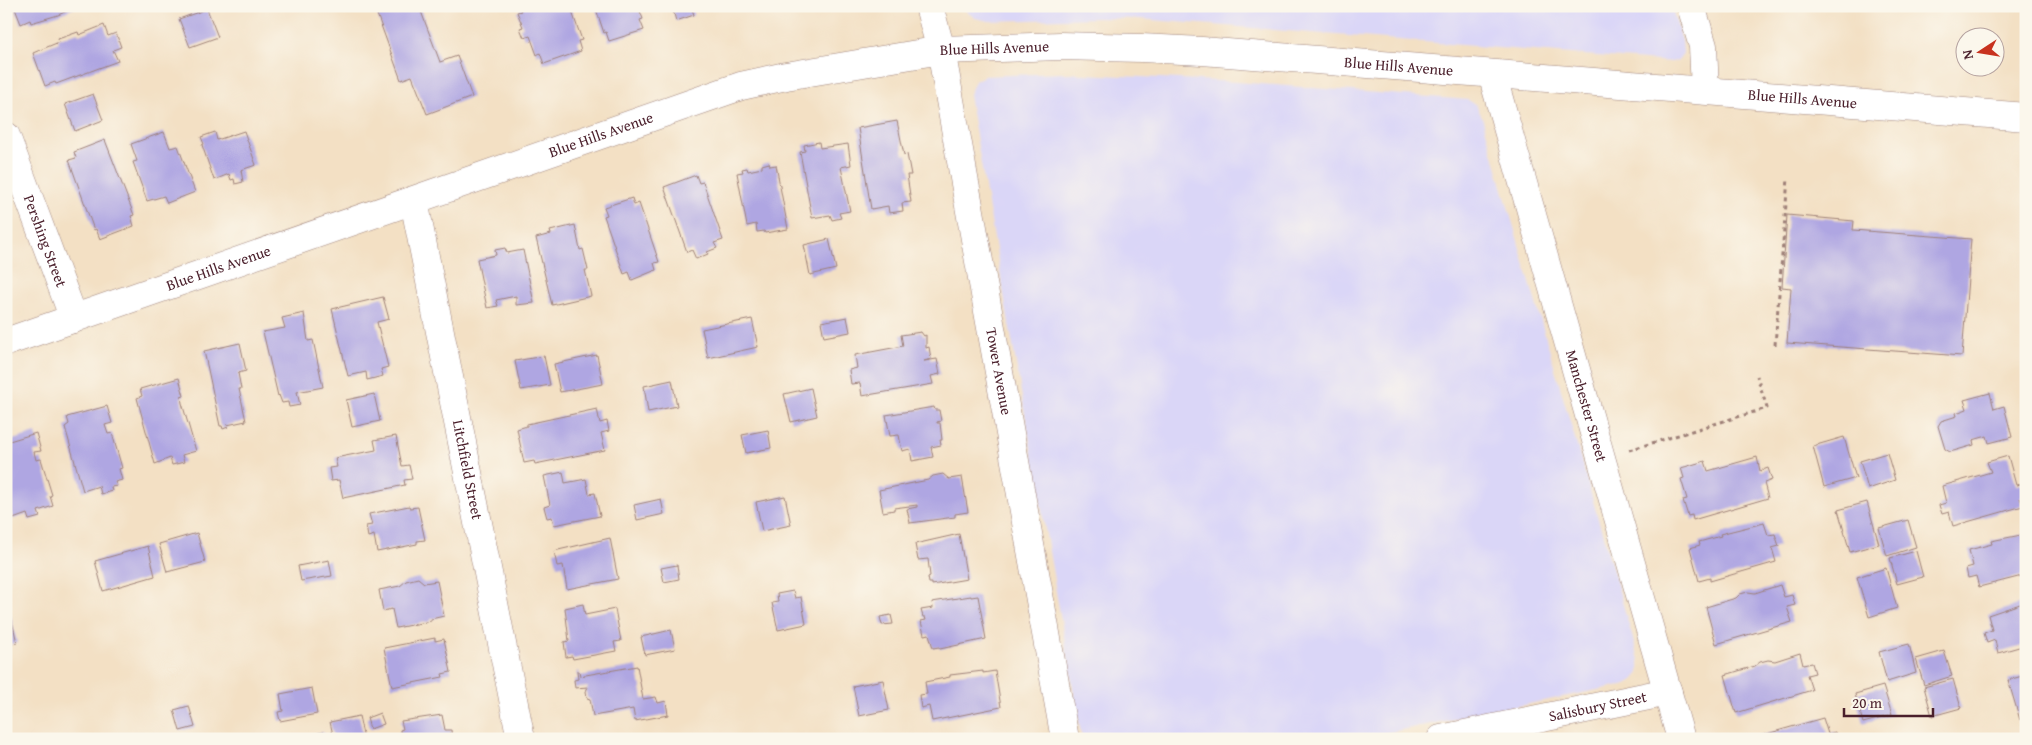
<svg xmlns="http://www.w3.org/2000/svg" width="2032" height="745" font-family="'Gentium Book Plus',serif">
<rect width="100%" height="100%" fill="#fbf7ec"/>
<filter id="ink" filterUnits="userSpaceOnUse"><feTurbulence type="fractalNoise" baseFrequency=".02" numOctaves="2"/><feDisplacementMap in="SourceGraphic" scale="10" xChannelSelector="R" yChannelSelector="G"/><feConvolveMatrix kernelMatrix="1 2 1 2 8 2 1 2 1" color-interpolation-filters="sRGB"/></filter>
<filter id="wash" filterUnits="userSpaceOnUse"><feTurbulence type="fractalNoise" baseFrequency=".0096" numOctaves="4" result="noise"/><feDisplacementMap in="SourceGraphic" scale="20" xChannelSelector="R" yChannelSelector="G"/><feGaussianBlur stdDeviation="1.12" result="paint"/><feColorMatrix in="noise" values="0 0 0 0 0 0 0 0 0 0 0 0 0 0 0 0 0 1.4 0 .05"/><feComposite in="paint" operator="in"/></filter>
<g filter="url(#wash)">
<rect width="100%" height="100%" fill="#f3e0c4"/>
<path fill="#dad6f7" d="M 960,6 L 1671,6 L 1682,41 L 1683,53 L 1678,60 L 1672,62 L 1140,19 L 1098,18 L 989,21 L 975,18 Z
M 1064,73 L 1236,82 L 1468,100 L 1476,105 L 1482,117 L 1639,660 L 1639,673 L 1633,680 L 1626,684 L 1357,739 L 1082,739 L 969,95 L 975,81 L 984,76 Z"/>
<g id="blocks">
<path fill="#afa6e2" d="M 14,6 L 76,6 L 76,7 L 58,15 L 31,23 L 30,20 L 21,24 Z
M 374,6 L 419,6 L 440,62 L 457,56 L 472,97 L 427,114 L 412,76 L 401,80 Z
M 523,6 L 570,6 L 582,40 L 578,41 L 581,51 L 544,64 L 540,53 L 537,55 L 530,36 L 524,38 L 520,28 L 523,27 L 517,12 L 521,11 L 519,7 Z
M 595,6 L 638,6 L 643,19 L 640,20 L 644,30 L 609,41 L 606,32 L 604,33 Z
M 668,6 L 691,6 L 694,15 L 676,21 L 673,10 L 670,11 Z
M 207,9 L 218,37 L 190,47 L 179,19 Z
M 104,25 L 108,36 L 116,33 L 121,47 L 113,50 L 118,61 L 56,84 L 55,82 L 45,86 L 33,53 L 59,42 L 58,39 L 78,32 L 79,35 Z
M 93,94 L 103,120 L 75,131 L 65,104 Z
M 897,121 L 904,155 L 907,154 L 911,175 L 907,175 L 911,202 L 902,203 L 903,211 L 889,213 L 888,206 L 871,209 L 858,128 Z
M 244,131 L 256,165 L 241,170 L 243,182 L 235,184 L 234,179 L 231,180 L 229,174 L 214,180 L 202,145 L 204,144 L 201,137 L 215,132 L 217,140 Z
M 164,132 L 170,148 L 178,146 L 195,192 L 167,203 L 164,196 L 147,201 L 133,162 L 137,161 L 131,144 Z
M 105,140 L 134,215 L 131,216 L 134,226 L 100,239 L 96,229 L 94,230 L 69,160 L 76,158 L 74,152 Z
M 819,142 L 820,148 L 848,144 L 851,165 L 841,167 L 850,211 L 839,213 L 841,218 L 832,220 L 830,215 L 812,218 L 800,152 L 805,151 L 804,145 Z
M 769,163 L 770,166 L 776,165 L 788,229 L 765,233 L 764,231 L 757,232 L 756,224 L 747,226 L 737,173 L 743,172 L 742,169 L 747,168 L 748,171 L 762,168 L 762,165 Z
M 696,175 L 699,183 L 703,182 L 723,240 L 714,243 L 717,248 L 707,252 L 708,254 L 696,259 L 692,250 L 687,252 L 664,187 Z
M 632,198 L 634,205 L 639,203 L 659,262 L 654,263 L 656,270 L 632,280 L 629,272 L 624,274 L 604,216 L 607,215 L 604,207 Z
M 1787,215 L 1854,221 L 1853,230 L 1971,239 L 1962,356 L 1787,343 L 1791,288 L 1782,287 Z
M 575,225 L 580,250 L 583,249 L 588,270 L 585,270 L 591,296 L 552,305 L 536,238 L 551,234 L 550,231 Z
M 829,239 L 836,269 L 810,275 L 804,245 Z
M 505,248 L 507,253 L 523,250 L 534,303 L 516,305 L 516,296 L 496,300 L 498,306 L 487,308 L 477,259 L 496,255 L 495,250 Z
M 383,297 L 389,319 L 377,322 L 388,367 L 381,369 L 383,376 L 367,380 L 366,372 L 348,376 L 332,309 Z
M 304,313 L 308,341 L 313,340 L 323,387 L 297,392 L 300,405 L 289,407 L 288,402 L 282,403 L 279,395 L 278,396 L 263,332 L 285,328 L 282,318 Z
M 847,317 L 850,332 L 824,337 L 821,322 Z
M 752,319 L 758,347 L 708,358 L 702,329 Z
M 921,332 L 924,336 L 926,335 L 926,348 L 929,347 L 931,359 L 924,361 L 937,359 L 940,374 L 931,376 L 933,384 L 862,396 L 860,383 L 851,384 L 849,370 L 857,368 L 855,355 L 903,346 L 901,335 Z
M 240,343 L 246,371 L 238,373 L 241,389 L 239,389 L 246,421 L 227,425 L 228,427 L 223,429 L 222,426 L 220,426 L 204,351 Z
M 597,355 L 603,384 L 560,392 L 554,364 Z
M 544,356 L 550,385 L 521,390 L 515,361 Z
M 179,378 L 184,396 L 181,397 L 182,403 L 196,451 L 182,455 L 184,462 L 172,465 L 170,458 L 155,464 L 137,398 L 142,396 L 140,389 Z
M 672,380 L 677,406 L 648,412 L 644,386 Z
M 811,388 L 817,416 L 791,422 L 784,394 Z
M 1990,393 L 1994,409 L 2004,406 L 2012,437 L 1989,443 L 1987,436 L 1973,440 L 1974,445 L 1950,452 L 1945,449 L 1938,426 L 1941,421 L 1957,416 L 1956,413 L 1967,409 L 1964,400 Z
M 374,394 L 380,421 L 352,427 L 346,400 Z
M 107,406 L 112,423 L 105,425 L 108,434 L 112,433 L 122,468 L 119,469 L 122,480 L 115,482 L 117,486 L 111,487 L 112,491 L 101,494 L 99,486 L 83,491 L 65,427 L 69,424 L 67,417 Z
M 934,407 L 935,410 L 939,410 L 941,421 L 937,422 L 937,423 L 940,423 L 942,440 L 940,440 L 941,445 L 931,447 L 933,457 L 912,461 L 910,449 L 902,451 L 899,435 L 890,436 L 886,415 Z
M 597,409 L 600,423 L 607,421 L 609,431 L 601,433 L 605,450 L 535,464 L 534,461 L 524,463 L 517,429 L 527,426 L 527,424 Z
M 768,430 L 771,448 L 746,453 L 742,435 Z
M 36,433 L 41,451 L 34,452 L 36,460 L 41,459 L 52,495 L 50,496 L 53,506 L 38,511 L 40,517 L 29,520 L 27,514 L 13,519 L 6,497 L 6,442 Z
M 396,436 L 402,466 L 409,465 L 412,479 L 404,480 L 405,485 L 343,498 L 339,480 L 331,481 L 329,468 L 337,467 L 335,458 L 376,450 L 374,440 Z
M 1844,437 L 1856,478 L 1824,487 L 1813,446 Z
M 1887,453 L 1895,480 L 1868,489 L 1860,461 Z
M 2008,456 L 2016,485 L 2022,484 L 2025,497 L 2020,498 L 2023,506 L 1953,526 L 1949,512 L 1942,514 L 1939,505 L 1946,503 L 1942,486 L 1991,472 L 1987,462 Z
M 1757,457 L 1760,471 L 1768,468 L 1772,480 L 1764,483 L 1768,498 L 1693,520 L 1692,515 L 1688,516 L 1683,500 L 1687,499 L 1681,479 L 1684,478 L 1681,468 L 1705,461 L 1708,471 Z
M 563,472 L 565,483 L 586,479 L 589,494 L 595,493 L 600,516 L 554,525 L 552,517 L 547,518 L 544,507 L 550,505 L 544,476 Z
M 943,474 L 949,479 L 962,477 L 968,512 L 955,514 L 955,517 L 910,523 L 907,509 L 917,507 L 917,505 L 894,508 L 894,510 L 883,512 L 879,490 L 928,480 L 933,476 Z
M 785,496 L 791,525 L 762,531 L 756,502 Z
M 661,499 L 664,514 L 637,520 L 634,505 Z
M 1867,502 L 1879,544 L 1850,552 L 1838,510 Z
M 409,506 L 410,508 L 418,507 L 425,540 L 417,541 L 417,544 L 377,552 L 374,535 L 368,537 L 366,526 L 372,525 L 369,514 Z
M 1908,520 L 1916,547 L 1887,556 L 1879,528 Z
M 1764,523 L 1768,535 L 1775,534 L 1779,546 L 1772,548 L 1776,562 L 1710,581 L 1710,578 L 1699,581 L 1690,548 L 1700,545 L 1699,542 L 1721,536 L 1720,534 Z
M 197,533 L 205,562 L 167,572 L 159,544 Z
M 959,534 L 967,579 L 932,585 L 932,583 L 929,583 L 928,577 L 930,576 L 928,559 L 918,560 L 915,544 Z
M 2026,534 L 2026,575 L 1979,587 L 1976,576 L 1968,578 L 1966,568 L 1973,566 L 1969,550 L 1992,544 L 1991,541 Z
M 610,538 L 618,579 L 567,589 L 563,565 L 557,566 L 554,551 Z
M 148,546 L 155,576 L 103,591 L 95,561 Z
M 1916,551 L 1923,577 L 1897,584 L 1890,558 Z
M 329,560 L 332,576 L 301,581 L 298,566 Z
M 677,565 L 679,579 L 664,582 L 661,568 Z
M 1886,568 L 1897,608 L 1869,617 L 1857,577 Z
M 418,578 L 424,583 L 437,581 L 444,616 L 431,619 L 431,621 L 396,628 L 392,609 L 383,611 L 379,590 L 400,586 L 406,581 Z
M 1780,585 L 1784,597 L 1792,595 L 1795,605 L 1787,607 L 1792,622 L 1716,644 L 1706,607 L 1736,598 L 1740,594 L 1748,592 L 1755,593 Z
M 793,591 L 795,598 L 801,597 L 806,624 L 778,630 L 772,603 L 778,602 L 777,594 Z
M 6,594 L 17,643 L 6,645 Z
M 971,596 L 971,597 L 978,596 L 986,639 L 940,649 L 939,647 L 933,648 L 929,634 L 924,635 L 921,621 L 926,620 L 925,617 L 923,617 L 921,610 L 933,608 L 932,602 Z
M 2026,602 L 2026,645 L 1998,653 L 1995,640 L 1987,643 L 1984,633 L 1992,630 L 1988,615 Z
M 583,604 L 585,615 L 615,609 L 621,641 L 614,642 L 616,651 L 573,659 L 572,656 L 566,657 L 564,642 L 569,641 L 565,608 Z
M 891,615 L 893,624 L 882,625 L 880,617 Z
M 671,630 L 675,649 L 645,655 L 641,637 Z
M 435,638 L 435,641 L 444,639 L 451,672 L 442,674 L 443,677 L 392,687 L 384,648 Z
M 1909,644 L 1916,673 L 1887,682 L 1879,652 Z
M 1944,651 L 1952,676 L 1924,685 L 1916,659 Z
M 1800,653 L 1803,665 L 1812,663 L 1815,673 L 1807,675 L 1812,690 L 1736,713 L 1725,675 L 1755,666 L 1760,662 L 1768,660 L 1775,661 Z
M 637,666 L 643,699 L 656,697 L 658,703 L 666,701 L 668,715 L 635,721 L 633,709 L 593,716 L 590,699 L 587,698 L 586,691 L 588,687 L 575,688 L 574,680 L 578,679 L 577,671 L 579,671 L 580,676 Z
M 983,671 L 983,673 L 995,671 L 1001,707 L 932,721 L 929,706 L 921,708 L 919,695 L 927,694 L 925,682 L 950,677 L 950,675 Z
M 2026,675 L 2026,718 L 2020,720 L 2008,680 Z
M 1953,679 L 1961,708 L 1932,716 L 1924,687 Z
M 883,680 L 889,710 L 859,716 L 853,686 Z
M 1883,686 L 1892,715 L 1863,723 L 1855,694 Z
M 312,688 L 317,714 L 280,721 L 278,712 L 283,711 L 280,694 Z
M 189,706 L 195,727 L 180,731 L 174,710 Z
M 380,713 L 384,724 L 370,729 L 367,718 Z
M 442,715 L 445,730 L 451,730 L 452,739 L 401,739 L 400,730 L 403,729 L 401,721 Z
M 359,716 L 364,739 L 334,739 L 330,722 Z
M 1823,718 L 1828,734 L 1835,732 L 1837,739 L 1757,739 L 1756,737 Z
M 324,732 L 325,739 L 301,739 L 300,737 Z"/>
</g>
</g>
<g filter="url(#ink)">
<use href="#blocks" fill-opacity="0" stroke="#9e8078" stroke-width="1"/>
<g fill="none" stroke-linecap="round" stroke-linejoin="round">
<g stroke="#9e8078" stroke-width="29">
<g id="minor">
<path d="M 1691,6 L 1703,46 L 1705,90"/>
<path id="s1" d="M 1492,74 L 1681,739"/>
<path id="s2" d="M 6,136 L 74,319"/>
<path id="s3" d="M 414,201 L 521,739"/>
<path id="s4" d="M 1441,739 L 1668,692"/>
</g>
</g>
<g stroke="#9e8078" stroke-width="29">
<g id="secondary">
<path id="s5" d="M 929,6 L 941,50 L 1065,739"/>
<path id="s6" d="M 6,342 L 741,86 L 786,76 L 941,50 L 1060,46 L 1141,48 L 1202,51 L 1484,73 L 2026,117"/>
</g>
</g>
<path stroke="#9e8078" stroke-width="3" stroke-dasharray="4 4" stroke-linecap="butt" d="M 1775,345 L 1788,178
M 1629,450 L 1767,408 L 1757,376"/>
<use href="#minor" stroke="#fff" stroke-width="28"/>
<use href="#secondary" stroke="#fff" stroke-width="28"/>
</g>
</g>
<g text-anchor="middle" stroke-width="4.5" stroke-linejoin="round" paint-order="stroke">
<g font-size="15" fill="#4a1f2b" stroke="#fbf7ec">
<text dy="5" stroke="none"><textPath href="#s6" startOffset="1035">Blue Hills Avenue</textPath></text>
<text dy="5" stroke="none"><textPath href="#s6" startOffset="1440">Blue Hills Avenue</textPath></text>
<text dy="5" stroke="none"><textPath href="#s6" startOffset="1845">Blue Hills Avenue</textPath></text>
<text dy="5" stroke="none"><textPath href="#s6" startOffset="630">Blue Hills Avenue</textPath></text>
<text dy="5" stroke="none"><textPath href="#s2" startOffset="112">Pershing Street</textPath></text>
<text dy="5" stroke="none"><textPath href="#s6" startOffset="225">Blue Hills Avenue</textPath></text>
<text dy="5" stroke="none"><textPath href="#s5" startOffset="372">Tower Avenue</textPath></text>
<text dy="5" stroke="none"><textPath href="#s1" startOffset="345">Manchester Street</textPath></text>
<text dy="5" stroke="none"><textPath href="#s3" startOffset="274">Litchfield Street</textPath></text>
<text dy="5" stroke="none"><textPath href="#s4" startOffset="160">Salisbury Street</textPath></text>
</g>
</g>
<rect width="2032" height="745" fill="none" stroke="#fbf7ec" stroke-width="25"/>
<g transform="translate(1980 52) rotate(258)"><circle r="24" fill="#fbf7ec" stroke="#b4a19f"/>
<path d="M0-4L9 19L0 12L-9 19Z" fill="#c8321e"/>
<text y="-8" font-size="14" font-weight="bold" text-anchor="middle" fill="#4a1f2b">N</text>
</g>
<path d="M1844 708v8h89v-8" fill="none" stroke="#4a1f2b" stroke-width="2.5"/>
<text x="1852" y="708" font-size="15" fill="#4a1f2b" stroke="#fbf7ec" stroke-width="4" paint-order="stroke">20 m</text>
</svg>
